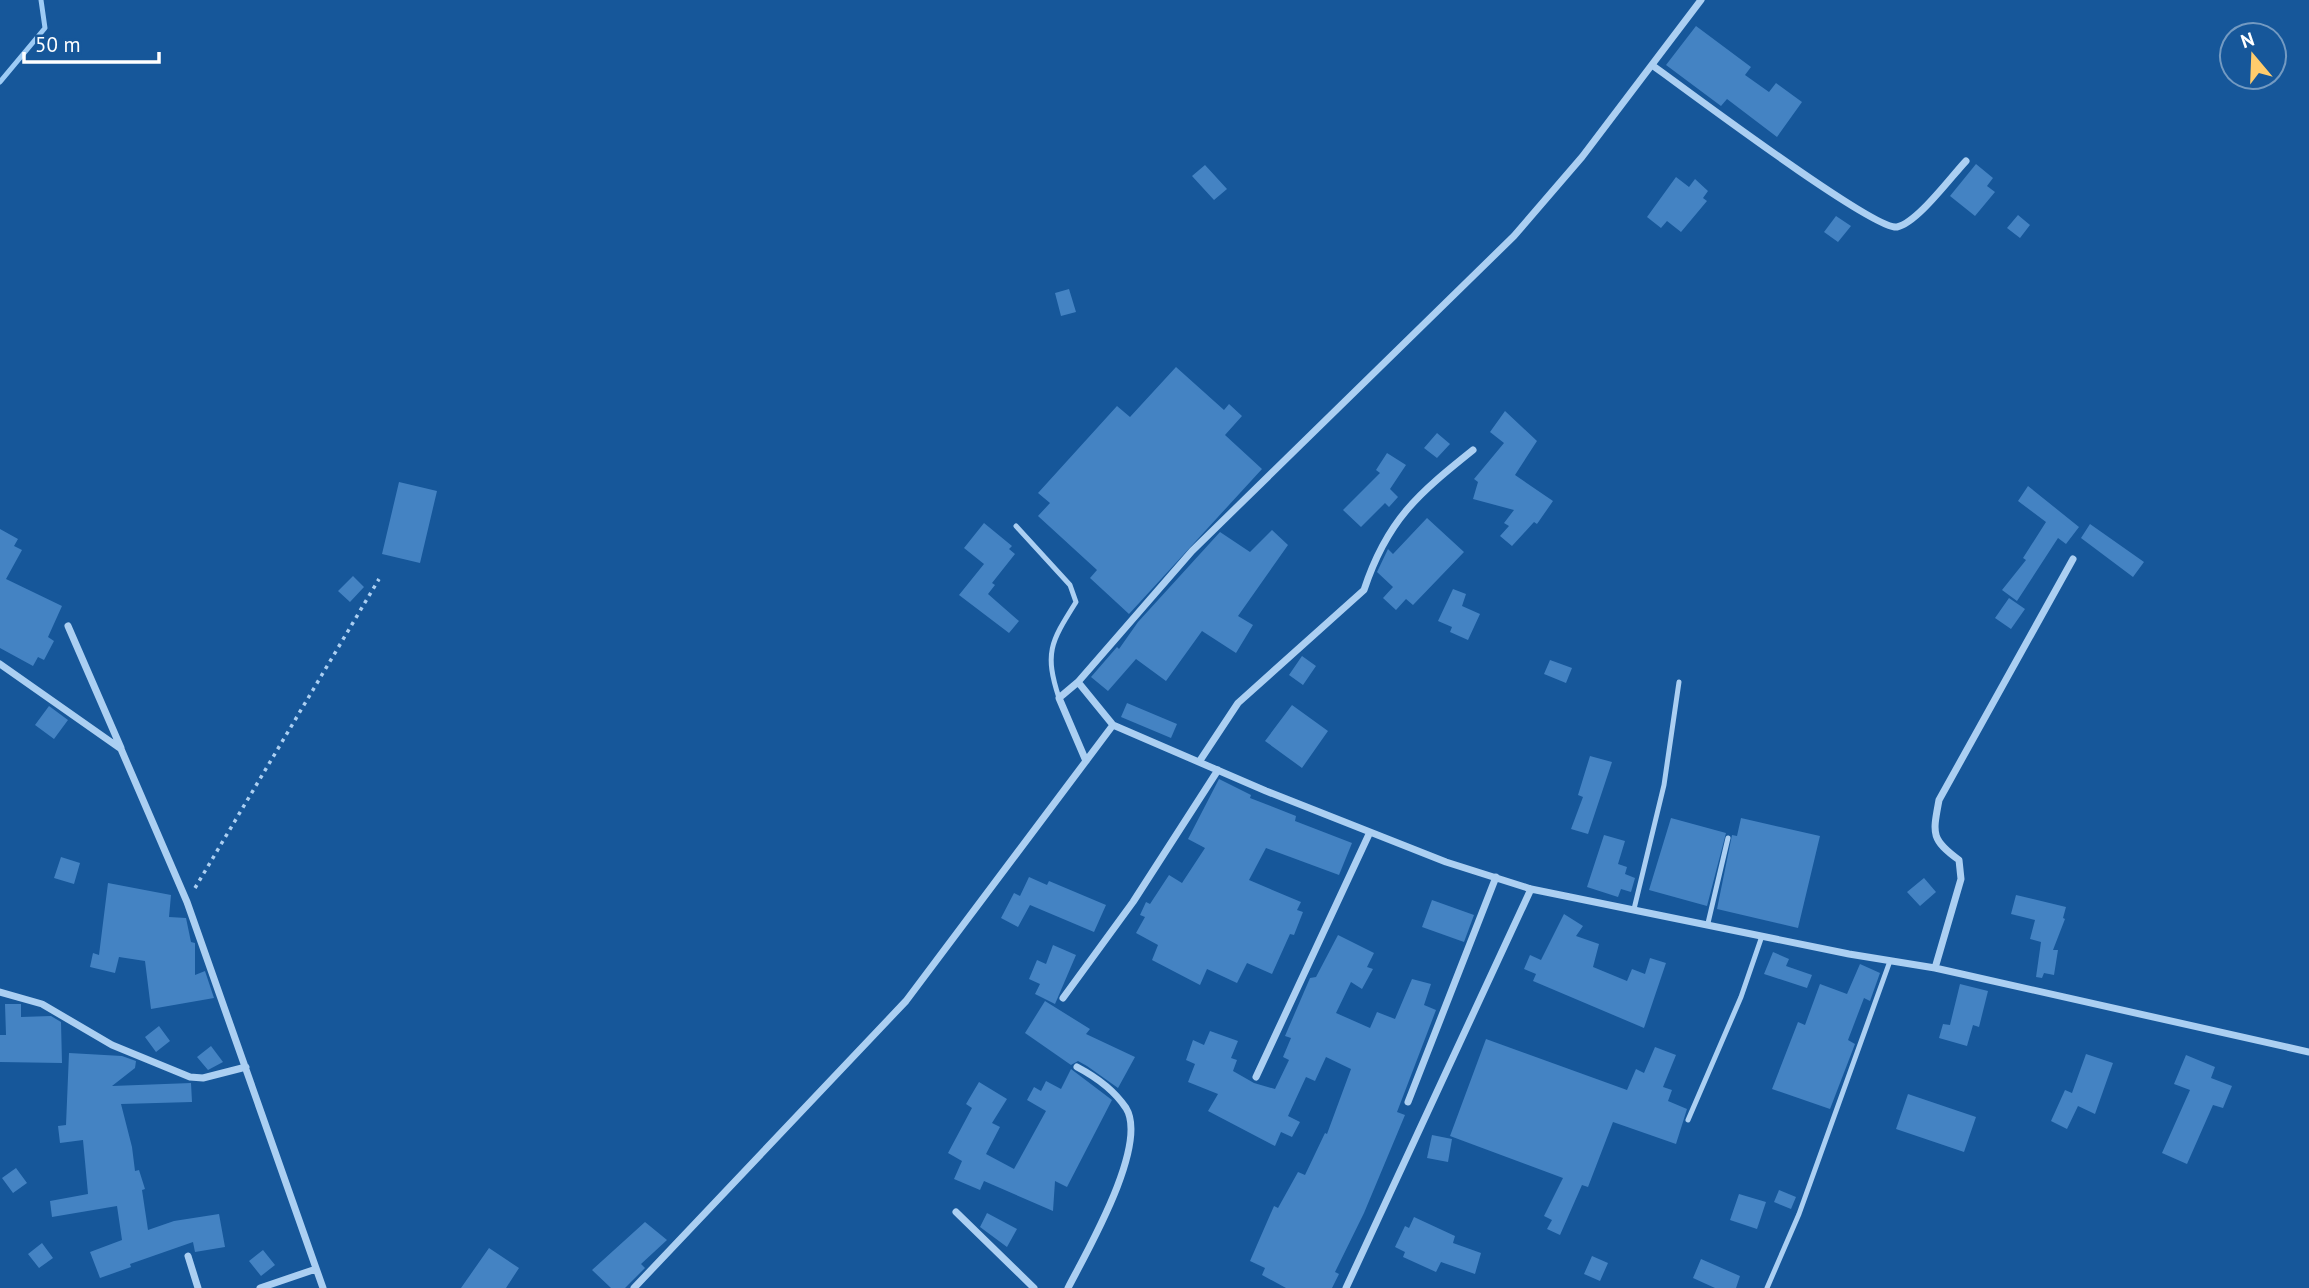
<svg xmlns="http://www.w3.org/2000/svg" width="2309" height="1288" font-family="'PT Sans',sans-serif">
<rect width="100%" height="100%" fill="#16579a"/>
<g fill="none" stroke-linecap="round" stroke-linejoin="round">
<path stroke="#9dcbf5" stroke-width="5" d="M 0,82 L 45,28 L 41,0"/>
</g>
<path fill="#4483c3" d="M 1696,26 L 1751,67 L 1745,75 L 1769,92 L 1776,83 L 1802,102 L 1777,137 L 1727,99 L 1721,106 L 1666,65 Z
M 1976,164 L 1993,178 L 1987,186 L 1995,192 L 1975,216 L 1950,196 Z
M 1205,165 L 1227,189 L 1214,200 L 1192,176 Z
M 1676,177 L 1689,187 L 1695,179 L 1708,191 L 1703,198 L 1707,201 L 1681,232 L 1667,221 L 1661,228 L 1647,217 Z
M 2018,215 L 2030,225 L 2020,238 L 2007,228 Z
M 1836,216 L 1851,226 L 1838,242 L 1824,232 Z
M 1069,289 L 1076,312 L 1061,316 L 1055,293 Z
M 1176,367 L 1224,410 L 1229,404 L 1242,416 L 1225,435 L 1262,469 L 1129,614 L 1090,578 L 1097,570 L 1038,516 L 1050,503 L 1038,493 L 1117,406 L 1130,417 Z
M 1505,411 L 1537,441 L 1515,475 L 1553,501 L 1537,524 L 1534,522 L 1512,546 L 1500,536 L 1509,526 L 1504,523 L 1514,510 L 1473,499 L 1478,482 L 1474,479 L 1504,443 L 1490,432 Z
M 1437,433 L 1450,444 L 1437,458 L 1424,448 Z
M 1387,453 L 1406,465 L 1390,489 L 1398,497 L 1389,507 L 1385,503 L 1361,527 L 1343,510 L 1380,473 L 1376,470 Z
M 399,482 L 437,491 L 420,563 L 382,554 Z
M 2028,486 L 2079,527 L 2066,544 L 2058,538 L 2017,601 L 2002,590 L 2026,560 L 2023,558 L 2046,522 L 2018,501 Z
M 1427,518 L 1464,552 L 1413,605 L 1406,599 L 1396,610 L 1383,598 L 1393,587 L 1377,572 L 1388,549 L 1393,554 Z
M 984,523 L 1012,546 L 1009,549 L 1015,554 L 992,583 L 995,585 L 988,594 L 1019,621 L 1009,633 L 959,595 L 984,564 L 964,548 Z
M 2090,524 L 2144,562 L 2133,577 L 2081,538 Z
M 0,529 L 18,539 L 14,546 L 22,550 L 6,579 L 62,606 L 48,637 L 54,641 L 44,660 L 38,657 L 33,666 L 0,648 Z
M 1272,530 L 1288,545 L 1238,616 L 1253,625 L 1236,653 L 1202,631 L 1166,681 L 1136,659 L 1108,691 L 1091,677 L 1117,647 L 1119,649 L 1138,622 L 1220,532 L 1250,552 Z
M 353,576 L 364,587 L 350,602 L 338,591 Z
M 1453,589 L 1466,594 L 1462,606 L 1480,614 L 1468,640 L 1450,632 L 1452,627 L 1438,621 Z
M 2009,598 L 2025,609 L 2011,629 L 1995,618 Z
M 1302,656 L 1316,666 L 1303,685 L 1289,675 Z
M 1550,660 L 1572,668 L 1566,683 L 1544,674 Z
M 1127,703 L 1177,724 L 1171,738 L 1121,717 Z
M 1292,705 L 1328,731 L 1302,768 L 1265,741 Z
M 49,706 L 68,720 L 54,739 L 35,725 Z
M 1590,756 L 1612,762 L 1588,834 L 1571,829 L 1583,797 L 1578,795 Z
M 1219,779 L 1251,795 L 1250,798 L 1296,816 L 1295,821 L 1352,843 L 1339,875 L 1266,848 L 1249,880 L 1301,902 L 1297,910 L 1303,912 L 1294,935 L 1290,934 L 1272,974 L 1247,963 L 1237,983 L 1207,969 L 1200,985 L 1152,960 L 1158,945 L 1136,933 L 1145,917 L 1140,915 L 1146,902 L 1150,904 L 1169,875 L 1182,883 L 1205,848 L 1188,839 Z
M 1671,818 L 1726,833 L 1707,906 L 1649,890 Z
M 1741,818 L 1820,836 L 1798,928 L 1717,909 L 1732,835 L 1737,836 Z
M 1604,835 L 1625,841 L 1618,864 L 1627,867 L 1625,874 L 1635,878 L 1631,892 L 1621,889 L 1618,897 L 1587,887 Z
M 61,857 L 80,863 L 74,884 L 54,878 Z
M 1029,877 L 1047,885 L 1049,881 L 1106,905 L 1094,932 L 1030,905 L 1018,927 L 1001,918 L 1014,893 L 1020,896 Z
M 1924,878 L 1936,892 L 1920,906 L 1907,892 Z
M 108,883 L 171,895 L 169,917 L 186,918 L 191,942 L 195,943 L 195,975 L 205,971 L 214,998 L 151,1009 L 145,961 L 119,957 L 115,973 L 90,967 L 93,953 L 99,955 Z
M 2016,895 L 2066,907 L 2063,918 L 2065,919 L 2053,950 L 2058,950 L 2054,975 L 2044,973 L 2042,978 L 2036,977 L 2041,942 L 2030,939 L 2035,920 L 2011,914 Z
M 1432,900 L 1474,915 L 1464,942 L 1422,927 Z
M 1564,914 L 1583,926 L 1576,936 L 1599,944 L 1593,967 L 1627,981 L 1632,969 L 1645,974 L 1650,958 L 1666,963 L 1644,1028 L 1533,981 L 1536,974 L 1524,969 L 1530,955 L 1541,960 Z
M 1338,935 L 1374,953 L 1367,967 L 1373,969 L 1362,989 L 1351,982 L 1336,1013 L 1370,1028 L 1377,1012 L 1395,1019 L 1412,979 L 1431,984 L 1424,1005 L 1436,1010 L 1397,1112 L 1405,1115 L 1364,1213 L 1335,1272 L 1339,1274 L 1332,1288 L 1286,1288 L 1262,1275 L 1265,1268 L 1250,1261 L 1274,1206 L 1278,1208 L 1298,1172 L 1305,1175 L 1325,1133 L 1327,1134 L 1351,1069 L 1326,1057 L 1315,1081 L 1306,1077 L 1288,1116 L 1300,1122 L 1292,1137 L 1281,1132 L 1275,1146 L 1208,1111 L 1218,1094 L 1188,1082 L 1195,1064 L 1186,1060 L 1193,1040 L 1204,1045 L 1210,1031 L 1238,1041 L 1231,1058 L 1237,1060 L 1233,1071 L 1254,1083 L 1275,1089 L 1289,1060 L 1283,1057 L 1291,1038 L 1285,1036 L 1310,978 L 1316,977 Z
M 1053,945 L 1076,955 L 1055,1004 L 1035,994 L 1040,984 L 1029,979 L 1037,960 L 1046,964 Z
M 1773,952 L 1789,959 L 1786,966 L 1812,975 L 1807,988 L 1764,974 Z
M 1860,964 L 1880,973 L 1870,1001 L 1864,998 L 1848,1040 L 1855,1044 L 1830,1109 L 1772,1089 L 1798,1022 L 1805,1025 L 1820,984 L 1847,994 Z
M 1960,984 L 1988,991 L 1979,1027 L 1973,1025 L 1967,1046 L 1939,1038 L 1943,1024 L 1950,1025 Z
M 1045,1001 L 1090,1029 L 1086,1034 L 1135,1057 L 1118,1088 L 1087,1066 L 1078,1061 L 1071,1065 L 1025,1033 Z
M 5,1004 L 21,1004 L 21,1017 L 51,1016 L 61,1022 L 62,1063 L 0,1062 L 0,1035 L 6,1035 Z
M 159,1026 L 170,1041 L 156,1052 L 145,1037 Z
M 1486,1039 L 1627,1090 L 1636,1069 L 1644,1073 L 1655,1047 L 1676,1055 L 1663,1087 L 1672,1090 L 1668,1101 L 1687,1109 L 1676,1144 L 1613,1122 L 1588,1187 L 1582,1185 L 1560,1235 L 1547,1229 L 1552,1220 L 1544,1216 L 1563,1178 L 1450,1136 Z
M 211,1046 L 223,1062 L 208,1070 L 197,1057 Z
M 69,1053 L 122,1056 L 136,1061 L 135,1068 L 112,1086 L 191,1083 L 192,1102 L 121,1104 L 132,1147 L 135,1171 L 139,1170 L 145,1189 L 142,1190 L 148,1230 L 174,1221 L 219,1214 L 225,1247 L 195,1252 L 193,1242 L 130,1264 L 131,1267 L 100,1278 L 90,1252 L 122,1240 L 117,1206 L 52,1217 L 50,1201 L 88,1194 L 83,1140 L 60,1143 L 58,1126 L 66,1125 Z
M 2086,1054 L 2113,1063 L 2095,1114 L 2078,1106 L 2067,1129 L 2051,1121 L 2065,1090 L 2072,1093 Z
M 2186,1055 L 2215,1067 L 2211,1078 L 2232,1086 L 2223,1108 L 2213,1105 L 2187,1164 L 2162,1153 L 2190,1090 L 2174,1084 Z
M 1071,1069 L 1112,1100 L 1067,1187 L 1055,1181 L 1053,1211 L 984,1181 L 980,1190 L 954,1179 L 962,1161 L 948,1153 L 972,1108 L 966,1104 L 979,1082 L 1007,1099 L 992,1123 L 1000,1127 L 986,1154 L 1014,1169 L 1046,1111 L 1027,1100 L 1034,1087 L 1041,1091 L 1046,1081 L 1061,1089 Z
M 1908,1094 L 1976,1117 L 1964,1152 L 1896,1129 Z
M 1432,1135 L 1452,1139 L 1448,1162 L 1427,1158 Z
M 16,1168 L 27,1183 L 13,1193 L 2,1178 Z
M 1779,1190 L 1796,1197 L 1791,1209 L 1774,1202 Z
M 1739,1194 L 1766,1202 L 1757,1229 L 1730,1220 Z
M 987,1213 L 1017,1229 L 1007,1247 L 980,1227 Z
M 1414,1217 L 1455,1236 L 1453,1243 L 1481,1253 L 1475,1274 L 1441,1262 L 1436,1272 L 1403,1257 L 1405,1252 L 1395,1247 L 1405,1226 L 1409,1228 Z
M 645,1222 L 667,1240 L 641,1264 L 645,1268 L 625,1288 L 611,1288 L 592,1270 Z
M 42,1243 L 53,1258 L 39,1268 L 28,1254 Z
M 489,1248 L 519,1268 L 506,1288 L 461,1288 Z
M 263,1250 L 275,1265 L 261,1276 L 249,1261 Z
M 1592,1256 L 1608,1263 L 1600,1281 L 1584,1274 Z
M 1701,1259 L 1740,1276 L 1736,1288 L 1715,1288 L 1693,1278 Z"/>
<g fill="none" stroke-linecap="round" stroke-linejoin="round">
<path stroke="#abcff2" stroke-width="3.5" stroke-dasharray="3.5 5" stroke-linecap="butt" d="M 195,888 L 379,579"/>
<path stroke="#abcff2" stroke-width="5" d="M 1016,526 L 1070,585 L 1076,602 C 1051,642 1044,652 1059,698
M 1634,909 L 1664,785 L 1679,682
M 1708,923 L 1728,838
M 1688,1120 L 1741,997 L 1762,936
M 1767,1288 L 1799,1214 L 1890,961"/>
<path stroke="#abcff2" stroke-width="7" d="M 1701,0 L 1582,157 L 1514,236 L 1192,551 L 1078,682 L 1113,725 L 1266,791 L 1446,862 L 1531,889 L 1849,954 L 1935,968 L 2309,1052
M 1652,65 C 1684,88 1874,231 1897,227 C 1917,223 1950,178 1966,161
M 68,626 L 121,748
M 0,664 L 121,749 L 187,902 L 323,1288
M 1078,682 L 1059,698 L 1086,761
M 1199,762 L 1238,703 L 1364,590 C 1387,520 1418,494 1473,450
M 1935,968 L 1961,879 L 1959,860 C 1930,839 1933,833 1939,800 L 2073,559
M 0,992 L 42,1004 L 112,1045 L 190,1077 L 203,1078 L 246,1067
M 1063,998 L 1133,902 L 1218,770
M 1256,1077 L 1370,832
M 1408,1102 L 1496,877
M 956,1212 L 1034,1288
M 188,1256 L 198,1288
M 260,1288 L 316,1269
M 634,1288 L 906,1001 L 1113,725
M 1068,1288 C 1086,1253 1149,1145 1126,1108 C 1114,1090 1096,1077 1077,1067
M 1346,1288 L 1531,889"/>
</g>
<g transform="translate(2253 56) rotate(341)"><circle r="33" fill="#16579a" stroke="#739ac2" stroke-width="2"/>
<path d="M0-5L12 26L0 18L-12 26Z" fill="#ffcc6c"/>
<text y="-10" font-size="19" font-weight="bold" text-anchor="middle" fill="#ffffff">N</text>
</g>
<path d="M24 52v10h135v-10" fill="none" stroke="#ffffff" stroke-width="3.5"/>
<text x="35" y="52" font-size="21" fill="#ffffff" stroke="#16579a" stroke-width="5" paint-order="stroke">50 m</text>
</svg>
